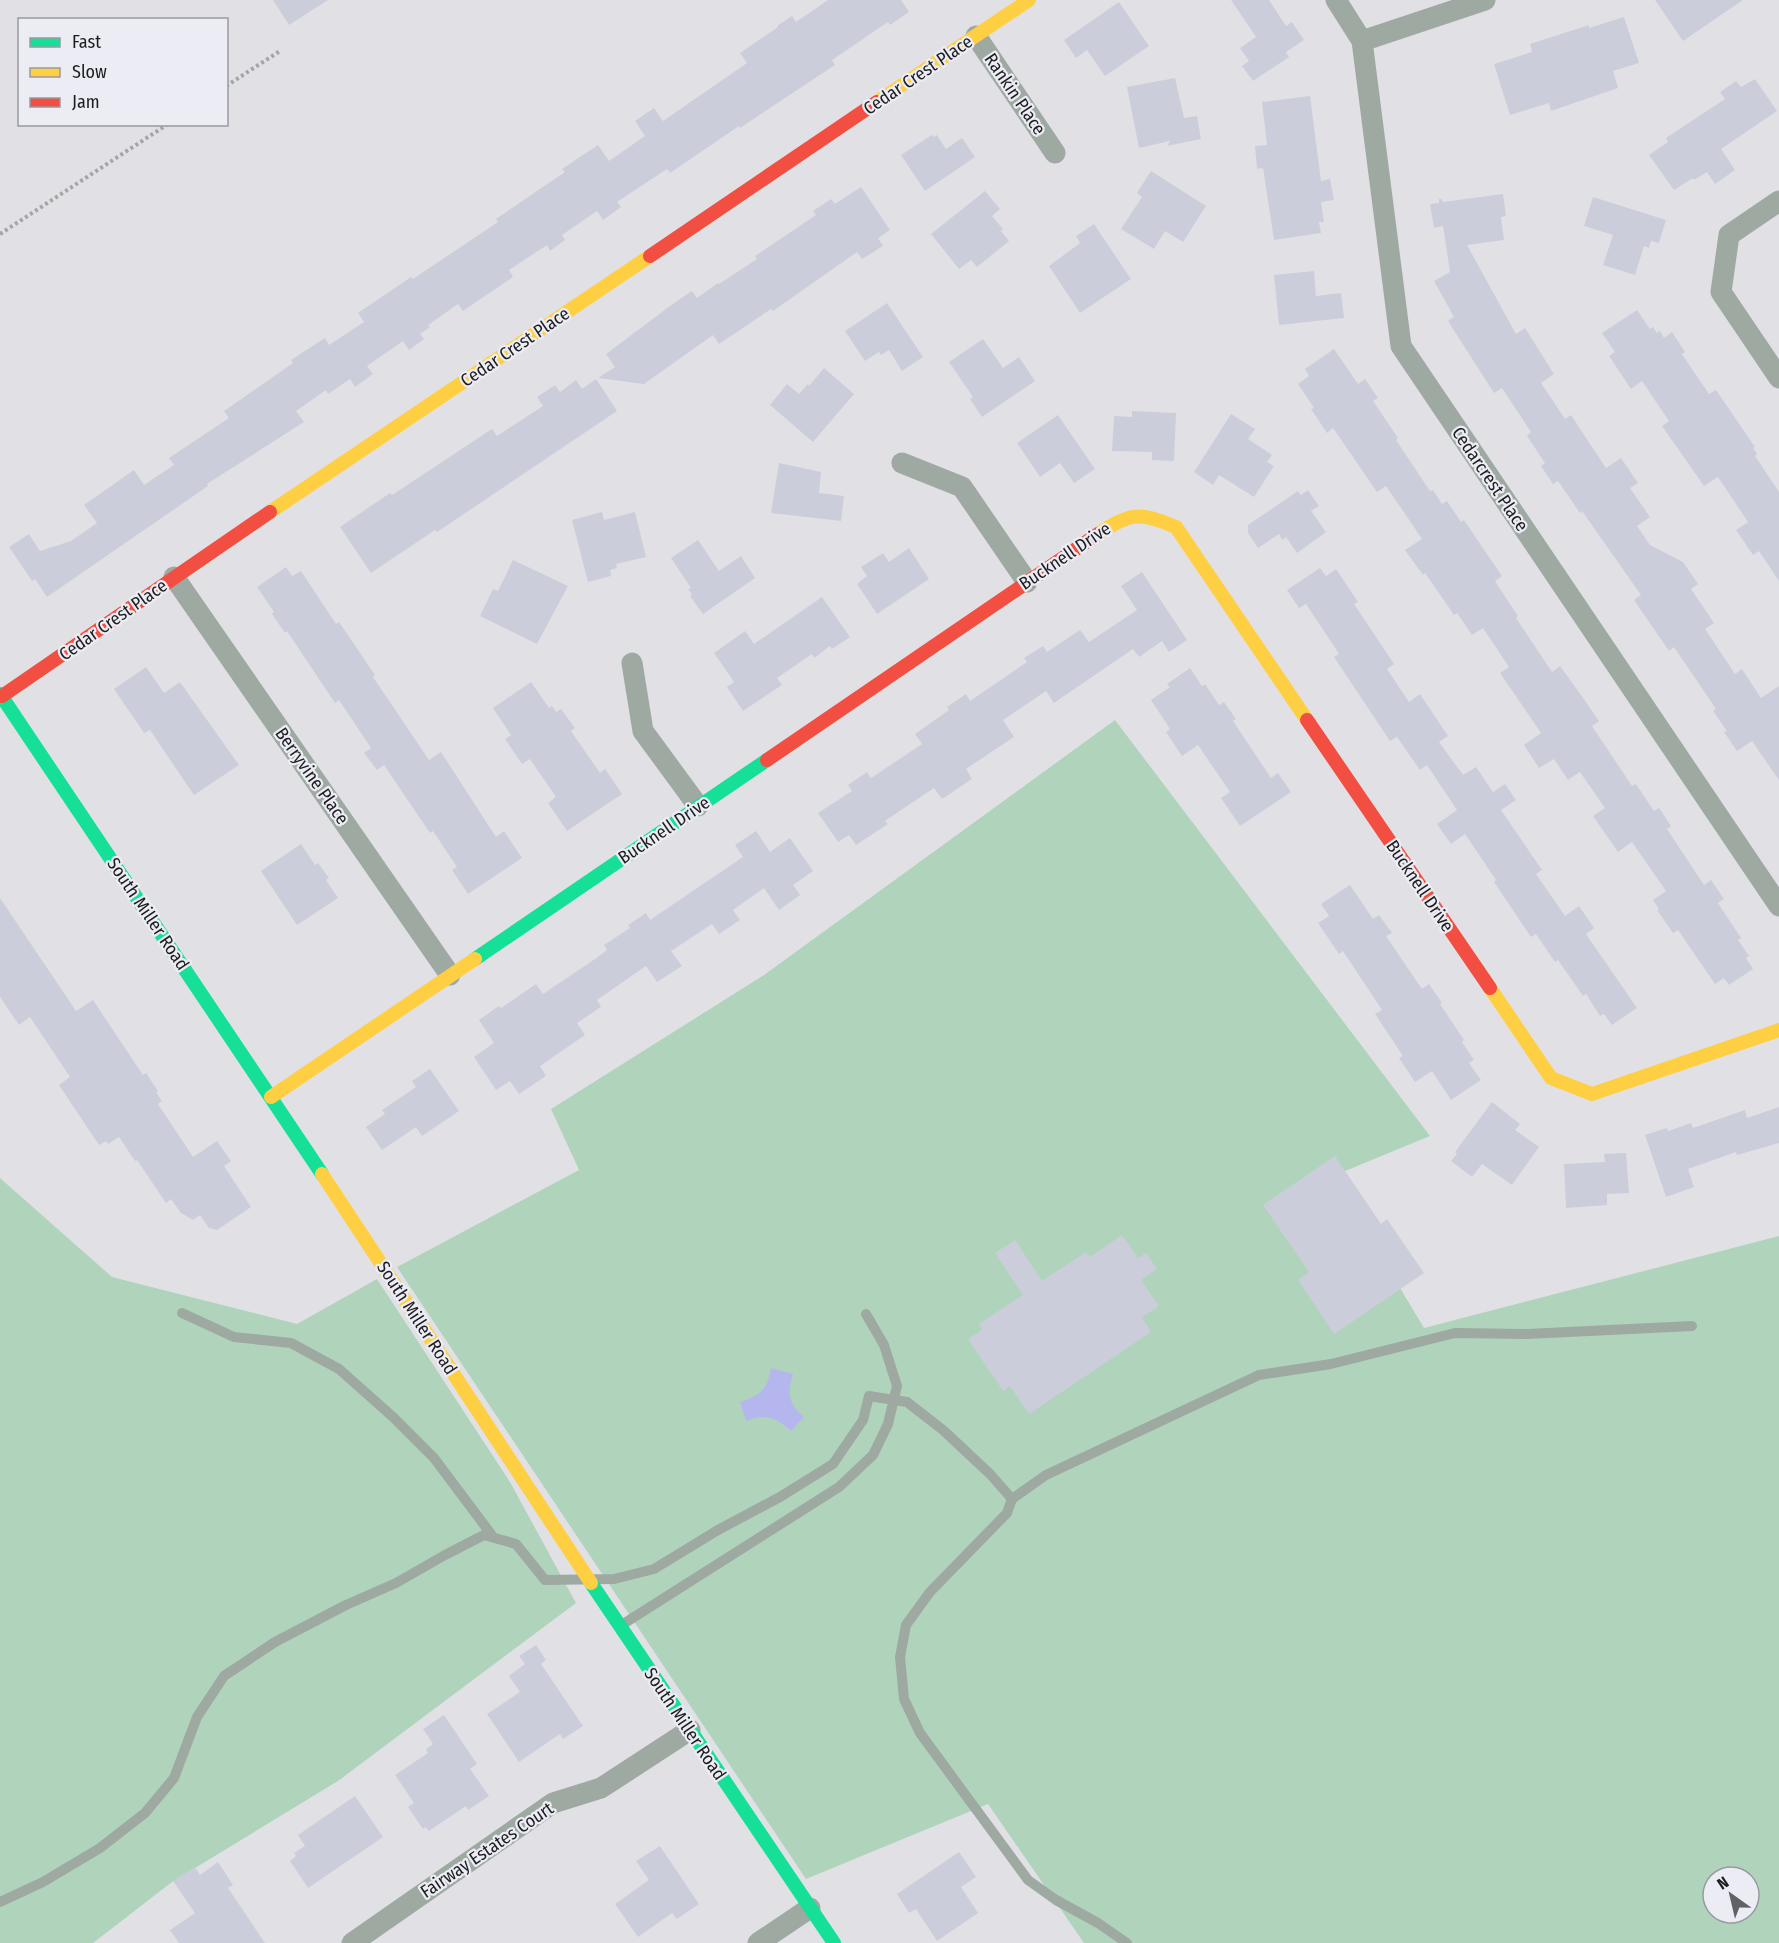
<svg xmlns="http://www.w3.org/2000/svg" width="1779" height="1943" font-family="'Fira Sans Condensed',sans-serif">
<rect width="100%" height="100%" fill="#e1e1e5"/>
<path fill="#b0d4bb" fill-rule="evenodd" d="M 1115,720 L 1430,1136 L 1333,1176 L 1424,1328 L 1779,1236 L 1779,1943 L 1084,1943 L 988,1804 L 806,1879 L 397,1267 L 579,1170 L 551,1109 L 764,975 ZM 1713,1877 L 1749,1877 L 1749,1913 L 1713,1913 Z
M 0,1178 L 112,1277 L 297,1324 L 377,1279 L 510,1482 L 576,1603 L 338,1781 L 172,1882 L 93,1943 L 0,1943 Z"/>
<path fill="#b4b6ed" d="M 771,1368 L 793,1374 C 787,1393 788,1404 804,1417 L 791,1431 C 776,1417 765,1413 746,1421 L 740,1402 C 761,1395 767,1390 771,1368 Z"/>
<path fill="#cccdda" d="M 273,0 L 328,0 L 289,25 Z
M 828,0 L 901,0 L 909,12 L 890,25 L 888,22 L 832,60 L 835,65 L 773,106 L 740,128 L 739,126 L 670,173 L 667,169 L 617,202 L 621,207 L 603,220 L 597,211 L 562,235 L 565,240 L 550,251 L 547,245 L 509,270 L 513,277 L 463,311 L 458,304 L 428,325 L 430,327 L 420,334 L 424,339 L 409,350 L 403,341 L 367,366 L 373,374 L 355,387 L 350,379 L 328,394 L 326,390 L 296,411 L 304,422 L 207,484 L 208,486 L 47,597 L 35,579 L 32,581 L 9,547 L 29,534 L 40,551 L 71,541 L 97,523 L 84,505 L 134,470 L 144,485 L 174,465 L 169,458 L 229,418 L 224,411 L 293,363 L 291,360 L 325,338 L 329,345 L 364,322 L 358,313 L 411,277 L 413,279 L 498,222 L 496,219 L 565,172 L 562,169 L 598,145 L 609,161 L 645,136 L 635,121 L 654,108 L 663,121 L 747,63 L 740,53 L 778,27 L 777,26 L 792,16 L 796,22 Z
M 1231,0 L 1269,0 L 1286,26 L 1292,22 L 1304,40 L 1286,52 L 1289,57 L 1253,81 L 1242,66 L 1249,61 L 1240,48 L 1256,37 Z
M 1655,0 L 1743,0 L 1683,41 Z
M 1119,2 L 1149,46 L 1105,76 L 1087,50 L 1076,58 L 1064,40 Z
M 1624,17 L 1639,63 L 1613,71 L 1618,88 L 1551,111 L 1549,103 L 1510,115 L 1494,64 L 1532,52 L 1530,44 L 1589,25 L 1589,28 Z
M 1175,78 L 1184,118 L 1197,116 L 1201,139 L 1167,146 L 1170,141 L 1139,148 L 1127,87 Z
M 1755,79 L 1777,111 L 1721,149 L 1735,170 L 1715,184 L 1707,172 L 1694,180 L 1693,178 L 1674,190 L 1649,155 L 1668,142 L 1666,138 L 1725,99 L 1720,92 L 1736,81 L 1741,87 Z
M 1310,96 L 1321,181 L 1330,179 L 1334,200 L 1321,202 L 1324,222 L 1319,222 L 1321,233 L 1274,240 L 1263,168 L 1257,169 L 1255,146 L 1267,145 L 1262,102 Z
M 932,135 L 934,137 L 937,135 L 946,149 L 962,138 L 975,157 L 925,191 L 901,155 Z
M 1151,171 L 1206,206 L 1183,242 L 1165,231 L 1154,249 L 1121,229 L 1142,197 L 1137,193 Z
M 861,187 L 890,230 L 878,238 L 883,246 L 862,259 L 857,252 L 773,311 L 771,309 L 719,344 L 713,335 L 644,384 L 598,378 L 615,367 L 606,354 L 674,303 L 692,291 L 697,298 L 718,283 L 719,284 L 757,259 L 755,256 L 816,215 L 813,211 L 831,199 L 835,204 Z
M 985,191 L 1000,209 L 992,216 L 1003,229 L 1001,231 L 1009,241 L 977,267 L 971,260 L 959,269 L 931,234 Z
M 1503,194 L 1506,216 L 1501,217 L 1504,240 L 1467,245 L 1516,334 L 1525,328 L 1554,374 L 1541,383 L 1565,419 L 1571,415 L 1606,468 L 1621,458 L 1638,483 L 1630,488 L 1650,517 L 1637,526 L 1650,545 L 1683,562 L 1698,584 L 1691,589 L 1714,623 L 1705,629 L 1735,674 L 1742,669 L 1761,698 L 1779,686 L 1779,780 L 1752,741 L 1737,751 L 1724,732 L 1727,731 L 1713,711 L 1716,709 L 1674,647 L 1669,651 L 1634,600 L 1641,595 L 1582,511 L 1580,513 L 1558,481 L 1553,484 L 1541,466 L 1545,463 L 1527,436 L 1531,432 L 1502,388 L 1494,393 L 1448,321 L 1454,317 L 1434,281 L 1450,272 L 1443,226 L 1434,228 L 1430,204 L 1439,203 L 1439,199 L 1441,199 L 1443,202 Z
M 1593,197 L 1666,220 L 1659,243 L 1651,241 L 1649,248 L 1644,246 L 1635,275 L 1603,265 L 1613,235 L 1584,226 Z
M 1094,224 L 1131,279 L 1080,313 L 1049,266 L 1080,243 L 1076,236 Z
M 1314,271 L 1316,296 L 1341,293 L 1344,318 L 1279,325 L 1274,275 Z
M 887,303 L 923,357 L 902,371 L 889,350 L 881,355 L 879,352 L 865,361 L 845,331 Z
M 1637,310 L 1650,329 L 1653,327 L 1657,333 L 1660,331 L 1664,338 L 1672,332 L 1685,352 L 1682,354 L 1709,394 L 1716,390 L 1755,447 L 1753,448 L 1757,454 L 1755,456 L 1779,492 L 1779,581 L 1759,551 L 1753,555 L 1736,530 L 1748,522 L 1718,477 L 1704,486 L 1662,426 L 1669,421 L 1642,381 L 1631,389 L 1609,356 L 1615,352 L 1602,333 Z
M 983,339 L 1003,368 L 1019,357 L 1035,381 L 982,417 L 970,399 L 973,397 L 949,362 Z
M 1334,349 L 1358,384 L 1365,379 L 1378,398 L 1373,401 L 1398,438 L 1396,440 L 1430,491 L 1433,490 L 1442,504 L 1447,501 L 1461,522 L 1464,520 L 1489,557 L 1502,576 L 1495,581 L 1518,616 L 1516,618 L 1552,672 L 1560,666 L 1586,702 L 1599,721 L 1592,726 L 1632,786 L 1636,784 L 1654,811 L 1659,808 L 1671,826 L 1667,829 L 1704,885 L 1711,880 L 1724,899 L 1718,903 L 1741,938 L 1738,940 L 1749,956 L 1746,958 L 1753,969 L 1729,985 L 1724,978 L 1715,984 L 1678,930 L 1673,933 L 1657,910 L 1659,909 L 1653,900 L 1666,891 L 1632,842 L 1618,852 L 1593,816 L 1605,808 L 1580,772 L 1568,780 L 1554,759 L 1539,768 L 1524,745 L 1541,733 L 1500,673 L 1509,667 L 1483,628 L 1472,635 L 1457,613 L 1454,615 L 1425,573 L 1423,575 L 1405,550 L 1422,539 L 1386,486 L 1377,492 L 1333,428 L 1327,433 L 1311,409 L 1314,408 L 1298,384 L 1309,376 L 1305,369 Z
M 824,368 L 854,394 L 813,442 L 770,405 L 787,384 L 799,394 L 808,384 L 809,386 Z
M 596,379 L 617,411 L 437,532 L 435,530 L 371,573 L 340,527 L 390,493 L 392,495 L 492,429 L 497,436 L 543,406 L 537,397 L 555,385 L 560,392 L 576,380 L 582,389 Z
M 1132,411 L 1176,413 L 1174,461 L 1152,460 L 1152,452 L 1112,451 L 1114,416 L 1132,417 Z
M 1231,414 L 1255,429 L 1248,439 L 1272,455 L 1267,462 L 1274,466 L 1254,497 L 1219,475 L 1213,485 L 1194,472 Z
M 1058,415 L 1095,469 L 1074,483 L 1060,463 L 1040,477 L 1017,443 Z
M 779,463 L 821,472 L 819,493 L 844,496 L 841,521 L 771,513 Z
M 1308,490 L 1319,506 L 1311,511 L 1326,532 L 1297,553 L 1286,537 L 1282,540 L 1279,534 L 1258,548 L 1248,533 L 1248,525 L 1298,491 L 1301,495 Z
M 602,512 L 604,520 L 635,512 L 646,557 L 616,564 L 617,568 L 610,570 L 611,576 L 588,582 L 572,520 Z
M 698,540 L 719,571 L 741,556 L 755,578 L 703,614 L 690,596 L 692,595 L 688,589 L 691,588 L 671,558 Z
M 909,548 L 929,579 L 877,614 L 857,584 L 867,576 L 861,567 L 883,553 L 889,562 Z
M 513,560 L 568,586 L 537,644 L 480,616 L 493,589 L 498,591 Z
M 286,567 L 292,576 L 301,571 L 336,624 L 339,622 L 375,675 L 373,677 L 429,760 L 441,752 L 496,837 L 504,831 L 522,858 L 468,894 L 452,870 L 457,867 L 433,831 L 430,833 L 384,765 L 377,770 L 364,753 L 371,748 L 339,700 L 335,703 L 287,631 L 285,633 L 272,614 L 274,612 L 257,587 Z
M 1320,568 L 1326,576 L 1336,569 L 1358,602 L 1354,604 L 1394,664 L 1387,669 L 1409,702 L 1420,694 L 1448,736 L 1439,742 L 1463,775 L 1476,767 L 1493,792 L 1505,784 L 1516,800 L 1501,810 L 1542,870 L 1536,874 L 1565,916 L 1579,906 L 1594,928 L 1586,934 L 1637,1008 L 1612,1025 L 1604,1014 L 1600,1016 L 1586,994 L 1583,996 L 1558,960 L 1555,962 L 1536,934 L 1531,937 L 1494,882 L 1496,880 L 1465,834 L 1451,844 L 1437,824 L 1457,810 L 1427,765 L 1420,770 L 1397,737 L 1390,741 L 1334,657 L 1339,654 L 1306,604 L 1299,608 L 1287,590 Z
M 1142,572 L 1187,640 L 1169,652 L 1162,641 L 1139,657 L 1133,649 L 1054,703 L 1046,691 L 1003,720 L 1014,737 L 966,769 L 972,779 L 942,799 L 934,788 L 885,821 L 888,824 L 856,845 L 849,835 L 838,842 L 818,813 L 852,791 L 848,785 L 867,772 L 871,778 L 922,744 L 915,734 L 949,710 L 947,707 L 966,694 L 970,701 L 1027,662 L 1024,658 L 1043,646 L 1047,652 L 1080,630 L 1089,642 L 1137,610 L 1121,586 Z
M 822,597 L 850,637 L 832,649 L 830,646 L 814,658 L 812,654 L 777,678 L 782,685 L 743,711 L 727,687 L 734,682 L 714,653 L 745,631 L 754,644 Z
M 146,667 L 164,693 L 180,682 L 239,765 L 194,795 L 150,730 L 144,733 L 114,689 Z
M 1190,668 L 1202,686 L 1205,684 L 1219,705 L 1224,702 L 1236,719 L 1233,721 L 1271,778 L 1278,773 L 1291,792 L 1240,826 L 1221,798 L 1230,792 L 1198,745 L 1182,756 L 1166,732 L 1170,729 L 1151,700 L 1170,687 L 1167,684 Z
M 531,682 L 549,708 L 552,706 L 556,712 L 561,709 L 575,728 L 571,731 L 600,773 L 605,769 L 622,794 L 567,831 L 548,803 L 556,797 L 530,759 L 522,764 L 505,739 L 511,735 L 493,708 Z
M 756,831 L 770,852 L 790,838 L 813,871 L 793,885 L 800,895 L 779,910 L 764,888 L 733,910 L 740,920 L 719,934 L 712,924 L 671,951 L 682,966 L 657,982 L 646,966 L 597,1000 L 601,1007 L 577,1023 L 585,1035 L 540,1066 L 546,1076 L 519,1094 L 510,1081 L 496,1090 L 474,1057 L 494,1043 L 479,1020 L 499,1006 L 501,1008 L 536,984 L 543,994 L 598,957 L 607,950 L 604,945 L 630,928 L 628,925 L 646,913 L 650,920 L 743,857 L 735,845 Z
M 301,844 L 315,865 L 318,863 L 329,878 L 326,880 L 338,898 L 297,925 L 261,871 Z
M 1350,885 L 1373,919 L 1379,915 L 1392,933 L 1386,936 L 1422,989 L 1429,984 L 1442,1003 L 1440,1004 L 1464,1040 L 1462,1042 L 1474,1060 L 1469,1063 L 1481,1080 L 1451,1100 L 1432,1071 L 1415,1082 L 1399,1058 L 1403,1056 L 1375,1014 L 1382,1010 L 1343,951 L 1339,954 L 1318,923 L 1329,916 L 1321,904 Z
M 0,898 L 76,1011 L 93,1000 L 143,1075 L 146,1073 L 158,1091 L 156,1092 L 162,1101 L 158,1104 L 193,1157 L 217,1141 L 231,1161 L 224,1166 L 251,1207 L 217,1230 L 209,1228 L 200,1215 L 193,1220 L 181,1213 L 171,1199 L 166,1203 L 137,1160 L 135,1161 L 119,1137 L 108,1144 L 106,1141 L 99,1145 L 59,1085 L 70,1077 L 30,1017 L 19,1025 L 0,997 Z
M 430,1069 L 459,1111 L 422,1136 L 416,1127 L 382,1150 L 366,1127 L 385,1114 L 382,1110 L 416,1087 L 412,1081 Z
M 1492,1102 L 1520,1124 L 1515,1130 L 1539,1147 L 1512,1185 L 1482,1164 L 1472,1177 L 1451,1161 L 1457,1154 L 1455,1152 Z
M 1779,1107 L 1779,1143 L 1737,1155 L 1736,1152 L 1688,1169 L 1694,1187 L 1666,1197 L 1645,1135 L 1667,1128 L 1668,1131 L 1691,1123 L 1693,1128 L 1745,1110 L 1747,1118 Z
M 1626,1153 L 1629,1193 L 1607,1194 L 1607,1205 L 1566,1208 L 1564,1164 L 1605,1162 L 1604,1154 Z
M 1335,1156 L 1381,1224 L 1387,1219 L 1424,1273 L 1334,1334 L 1298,1280 L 1309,1272 L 1263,1205 Z
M 1122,1235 L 1138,1258 L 1146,1253 L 1157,1269 L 1141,1280 L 1159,1306 L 1142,1317 L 1151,1332 L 1029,1414 L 1010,1386 L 1003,1391 L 968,1339 L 982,1330 L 979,1324 L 1023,1295 L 995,1253 L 1015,1240 L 1042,1281 L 1086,1252 L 1090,1257 Z
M 536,1645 L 546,1660 L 541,1664 L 583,1726 L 563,1739 L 560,1734 L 519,1762 L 487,1714 L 520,1692 L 509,1676 L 525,1664 L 519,1656 Z
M 444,1715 L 477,1764 L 470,1769 L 489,1796 L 468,1810 L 466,1806 L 429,1831 L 426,1827 L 423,1829 L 408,1807 L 414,1803 L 395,1775 L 428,1753 L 426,1749 L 433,1744 L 423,1729 Z
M 355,1796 L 383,1837 L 308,1888 L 290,1861 L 296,1856 L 294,1853 L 305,1846 L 298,1835 Z
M 660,1846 L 699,1904 L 677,1919 L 672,1913 L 638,1937 L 615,1904 L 649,1880 L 636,1861 Z
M 959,1852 L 976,1877 L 961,1887 L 978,1913 L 937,1941 L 916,1909 L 909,1913 L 897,1894 Z
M 218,1862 L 233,1885 L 228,1888 L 265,1943 L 179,1943 L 170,1930 L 195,1913 L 173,1881 L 195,1867 L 200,1875 Z"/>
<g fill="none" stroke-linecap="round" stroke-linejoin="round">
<path stroke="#a1a7a5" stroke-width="4" stroke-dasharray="3 3" stroke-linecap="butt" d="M 226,86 L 280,51
M 0,234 L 168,124"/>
<path stroke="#9ea9a2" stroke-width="10" d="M 182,1313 L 234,1337 L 291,1343 L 339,1369 L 393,1417 L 434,1458 L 494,1538
M 1012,1499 L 1046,1475 L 1259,1375 L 1331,1364 L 1455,1333 L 1527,1334 L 1692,1326
M 620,1626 L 839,1487 L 873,1455 L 888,1424 L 897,1386 L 884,1345 L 866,1314
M 0,1902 L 43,1882 L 100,1848 L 145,1813 L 174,1778 L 197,1717 L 224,1676 L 275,1642 L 346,1605 L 396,1583 L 445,1555 L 484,1535 L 516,1544 L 545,1580 L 614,1579 L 654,1569 L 718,1530 L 780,1497 L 833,1464 L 863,1420 L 869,1396 L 907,1402 L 943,1430 L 990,1474 L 1012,1499 L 1007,1513 L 930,1592 L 906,1625 L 900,1657 L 904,1699 L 920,1733 L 1028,1880 L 1056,1900 L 1098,1923 L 1127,1943"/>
<path stroke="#9ea9a2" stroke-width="21" d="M 1336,0 L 1362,41 L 1401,346 L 1779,906
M 976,36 L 1055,153
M 1362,41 L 1485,0
M 1779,201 L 1729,235 L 1721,292 L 1779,378
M 902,463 L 962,487 L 1027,582
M 174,577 L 450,975
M 632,663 L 643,731 L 698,806
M 352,1943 L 553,1803 L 601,1788 L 690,1730
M 758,1943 L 810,1908"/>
<path stroke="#16e098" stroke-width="14" d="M 0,694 L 322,1174
M 475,959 L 767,760
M 591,1583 L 834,1943"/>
<path stroke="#ffcf43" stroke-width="14" d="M 877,102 L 1029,0
M 270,512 L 650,256
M 1098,534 C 1131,512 1140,512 1176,527 L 1307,720
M 1490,988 L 1551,1078 L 1592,1094 L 1779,1030
M 271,1097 L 475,959
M 322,1174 L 591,1583"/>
<path stroke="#f24e42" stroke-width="14" d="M 650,256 L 877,102
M 2,696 L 270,512
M 1307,720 L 1490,988
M 767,760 L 1098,534"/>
</g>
<g text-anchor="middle" stroke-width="4.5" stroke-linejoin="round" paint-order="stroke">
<g font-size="18" fill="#1d1d20" stroke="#ecedf4">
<text transform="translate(918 75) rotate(-34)" y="6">Cedar Crest Place</text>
<text transform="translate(1015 94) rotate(56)" y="6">Rankin Place</text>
<text transform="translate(515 347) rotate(-34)" y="6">Cedar Crest Place</text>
<text transform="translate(1490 479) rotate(56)" y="6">Cedarcrest Place</text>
<text transform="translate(1065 556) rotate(-34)" y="6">Bucknell Drive</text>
<text transform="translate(113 620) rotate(-35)" y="6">Cedar Crest Place</text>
<text transform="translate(312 776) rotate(55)" y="6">Berryvine Place</text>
<text transform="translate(664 830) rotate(-34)" y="6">Bucknell Drive</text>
<text transform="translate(1420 886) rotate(56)" y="6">Bucknell Drive</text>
<text transform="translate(148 914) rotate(56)" y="6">South Miller Road</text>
<text transform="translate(417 1318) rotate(57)" y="6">South Miller Road</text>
<text transform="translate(685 1724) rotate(56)" y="6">South Miller Road</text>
<text transform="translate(487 1850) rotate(-34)" y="6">Fairway Estates Court</text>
</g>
</g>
<rect x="18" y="18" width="210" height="108" fill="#ecedf4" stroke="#999a9f" stroke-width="1.5"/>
<rect x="30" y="38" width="30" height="9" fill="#16e098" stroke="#999a9f" stroke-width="1.5"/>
<text x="72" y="48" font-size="18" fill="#1d1d20">Fast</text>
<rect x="30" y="68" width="30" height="9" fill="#ffcf43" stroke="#999a9f" stroke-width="1.5"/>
<text x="72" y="78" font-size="18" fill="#1d1d20">Slow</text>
<rect x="30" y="98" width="30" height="9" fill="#f24e42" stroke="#999a9f" stroke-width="1.5"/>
<text x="72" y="108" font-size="18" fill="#1d1d20">Jam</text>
<g transform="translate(1731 1895) rotate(326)"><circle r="28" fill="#ecedf4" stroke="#999a9f" stroke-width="1.5"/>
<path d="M0-4.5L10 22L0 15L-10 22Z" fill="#626265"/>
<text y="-9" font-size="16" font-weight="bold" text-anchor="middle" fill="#1d1d20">N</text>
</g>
</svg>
